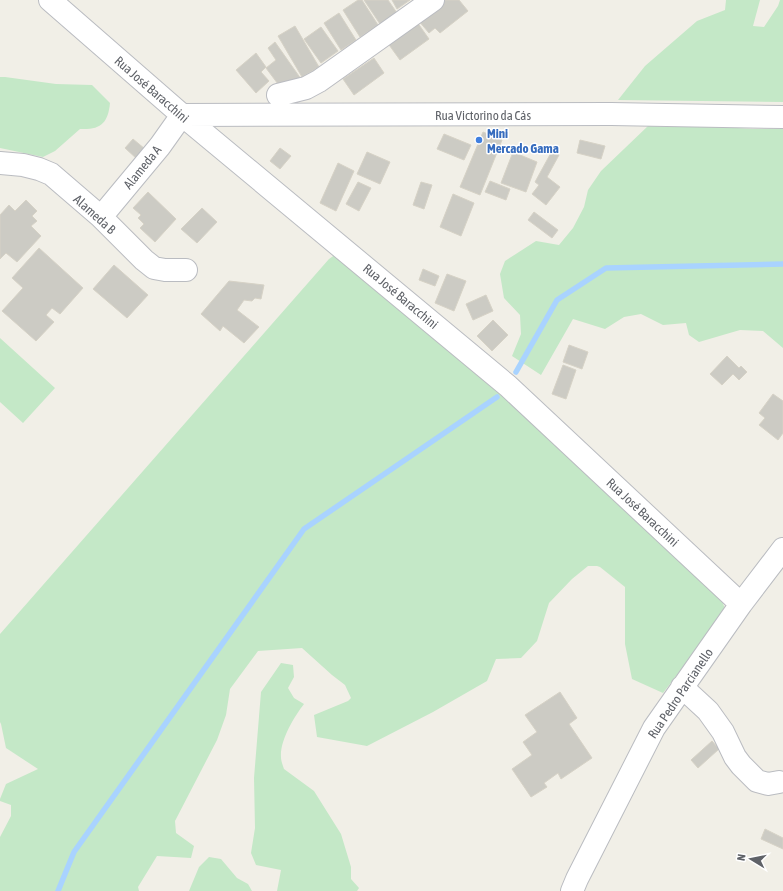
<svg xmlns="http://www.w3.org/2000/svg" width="783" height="891" font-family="'Asap Condensed',sans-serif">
<rect width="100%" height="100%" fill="#f1efe7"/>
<path fill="#c4e8c7" d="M 726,0 L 760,0 L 753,26 L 764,27 L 778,6 L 780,0 L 783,0 L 783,102 L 618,100 L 645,66 L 697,21 L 725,10 Z
M 0,77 L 5,77 L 56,84 L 92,85 L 110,103 C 108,123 101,130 80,129 L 55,151 L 43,157 L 0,148 Z
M 648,126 L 722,127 L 752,129 L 783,129 L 783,348 L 763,331 L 740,330 L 699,342 L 689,335 L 686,323 L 663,325 L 641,314 L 624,317 L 605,329 L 573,319 L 541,375 L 512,356 L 521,334 L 520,315 L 504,298 L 500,274 L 505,261 L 536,241 L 559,245 L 573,228 L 584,207 L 588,190 L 601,171 Z
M 336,254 L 407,306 L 719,594 L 726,611 L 663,693 L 632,679 L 625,644 L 625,587 L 600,567 L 597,566 L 588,566 L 572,579 L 549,603 L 537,641 L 521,658 L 496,659 L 487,681 L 433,712 L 367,746 L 317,737 L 314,715 L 348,701 L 351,698 L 345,685 L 332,675 L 302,648 L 258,651 L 230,689 L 226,715 L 217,740 L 175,821 L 176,833 L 194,846 L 191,858 L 157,856 L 138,887 L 139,891 L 0,891 L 0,837 L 11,816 L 11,805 L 0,801 L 0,799 L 6,784 L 38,769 L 6,748 L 1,724 L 0,722 L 0,634 L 329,259 Z
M 0,338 L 55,388 L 23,423 L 0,402 Z
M 281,663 L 293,665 L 294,677 L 288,688 L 294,698 L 304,704 C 294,717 280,740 281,757 C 281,761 283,766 284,769 L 314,791 L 341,834 L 351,867 L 351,879 L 359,888 L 357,891 L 277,891 L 281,870 L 256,865 L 251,853 L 255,828 L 254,778 L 261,692 Z
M 209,857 L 221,859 L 237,878 L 248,884 L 252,891 L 189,891 L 199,867 Z"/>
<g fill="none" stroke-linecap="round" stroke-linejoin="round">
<path stroke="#a9d3ff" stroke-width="5.5" d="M 516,372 L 557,300 L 606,268 L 783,264
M 58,891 L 74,852 L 304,529 L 497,397"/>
</g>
<path fill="#cccbc4" stroke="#d6d2c6" d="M 358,0 L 362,0 L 378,25 L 360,37 L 343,10 Z
M 364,0 L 388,0 L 397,13 L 380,24 Z
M 392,0 L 410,0 L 397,9 Z
M 443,0 L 459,0 L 468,11 L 440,33 L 435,28 L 429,33 L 418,20 Z
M 339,13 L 356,40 L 341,50 L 324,23 Z
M 417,22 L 429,39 L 400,60 L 387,42 Z
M 295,26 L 319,67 L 302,77 L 278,36 Z
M 321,27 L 338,51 L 321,63 L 304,39 Z
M 275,42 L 301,79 L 284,92 L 266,68 L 276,60 L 268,48 Z
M 256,53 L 266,67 L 261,72 L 269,81 L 256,93 L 236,70 Z
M 374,58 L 384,73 L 354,95 L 343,79 Z
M 483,132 L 502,140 L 480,195 L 460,187 Z
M 444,134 L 471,145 L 464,160 L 437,149 Z
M 133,139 L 145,149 L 137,159 L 125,148 Z
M 580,140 L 605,146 L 601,159 L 577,153 Z
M 280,148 L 291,156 L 280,169 L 270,161 Z
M 552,151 L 559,155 L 547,177 L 560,187 L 546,205 L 532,194 L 539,185 L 535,182 Z
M 367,152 L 390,162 L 380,184 L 357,174 Z
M 513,152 L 537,162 L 526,192 L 501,183 Z
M 338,163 L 354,171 L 336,211 L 320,203 Z
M 490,181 L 510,189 L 506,200 L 485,192 Z
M 358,182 L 371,188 L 359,211 L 346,204 Z
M 421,182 L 432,185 L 424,209 L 413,205 Z
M 148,192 L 176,219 L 155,242 L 140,228 L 144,224 L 138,218 L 141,215 L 133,208 Z
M 453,194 L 474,203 L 461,236 L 440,227 Z
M 26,200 L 37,211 L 32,216 L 37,221 L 31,226 L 41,236 L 17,262 L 6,253 L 0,259 L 0,215 L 9,205 L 15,211 Z
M 202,208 L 217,222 L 197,243 L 181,229 Z
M 534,212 L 558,230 L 552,238 L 528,220 Z
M 39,248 L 83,288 L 60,314 L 52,308 L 46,315 L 54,322 L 36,341 L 2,311 L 23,288 L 12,278 Z
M 114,265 L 148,295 L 127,318 L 93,289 Z
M 423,269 L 439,276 L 435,286 L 419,280 Z
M 447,274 L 466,281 L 454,311 L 435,303 Z
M 229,281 L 264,285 L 261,299 L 255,298 L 252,301 L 244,300 L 237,310 L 259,327 L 244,343 L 223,326 L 220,331 L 201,314 Z
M 486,295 L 493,311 L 473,320 L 466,304 Z
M 493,320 L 508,335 L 492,351 L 477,336 Z
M 569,345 L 588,352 L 582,369 L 563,362 Z
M 727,356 L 739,368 L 741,366 L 747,372 L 739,380 L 733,374 L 722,385 L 710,374 Z
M 563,365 L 576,370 L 566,399 L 552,394 Z
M 773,394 L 783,401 L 783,433 L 778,440 L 759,425 L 765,418 L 759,413 Z
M 560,692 L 577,718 L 569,724 L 592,758 L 561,779 L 558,773 L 544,783 L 547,787 L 531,797 L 512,769 L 532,755 L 523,742 L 537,732 L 525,715 Z
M 712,741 L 719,749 L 698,768 L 691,760 Z
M 765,829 L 783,838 L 783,849 L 761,839 Z"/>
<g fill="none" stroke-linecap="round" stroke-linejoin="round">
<g stroke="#babcc1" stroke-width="24">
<path id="minor" d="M 50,0 L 182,115 L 508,386 L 741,604
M 278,95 L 306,88 L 319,81 L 433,0
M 182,115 L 611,114 L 783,117
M 0,163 L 23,165 L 39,169 L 51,174 L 101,217 L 144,260 L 154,268 L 165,270 L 186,270
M 101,217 L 160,146 L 182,115
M 682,687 L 708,711 L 723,732 L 735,757 L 741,765 L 757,781 L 768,784 L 779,782
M 572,891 L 577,879 L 654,728 L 741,604 L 783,549"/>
</g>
<use href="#minor" stroke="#fff" stroke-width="22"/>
</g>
<circle fill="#3f7fe0" stroke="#fff" stroke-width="1.5" cx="479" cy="140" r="4"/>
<g text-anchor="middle" stroke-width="3" stroke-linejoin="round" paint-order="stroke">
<g font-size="13" fill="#5f6268" stroke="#fff">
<text transform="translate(152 89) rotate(41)" y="5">Rua José Baracchini</text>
<text x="483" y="120">Rua Victorino da Cás</text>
<text transform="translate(142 167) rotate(-51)" y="5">Alameda A</text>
<text transform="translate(95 214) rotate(42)" y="5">Alameda B</text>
<text transform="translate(401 296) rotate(40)" y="5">Rua José Baracchini</text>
<text transform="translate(643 512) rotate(43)" y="5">Rua José Baracchini</text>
<text transform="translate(680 693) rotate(-56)" y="5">Rua Pedro Parcianello</text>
</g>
<g font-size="13" font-weight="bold" fill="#366cbe" stroke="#fff" text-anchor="start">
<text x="487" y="138">Mini<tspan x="487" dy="15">Mercado Gama</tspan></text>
</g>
</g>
<g transform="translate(751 859) rotate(280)" stroke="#ffffff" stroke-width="3" paint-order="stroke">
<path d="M0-3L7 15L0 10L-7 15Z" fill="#5f6268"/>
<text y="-6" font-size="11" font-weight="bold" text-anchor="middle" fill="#5f6268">N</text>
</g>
</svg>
